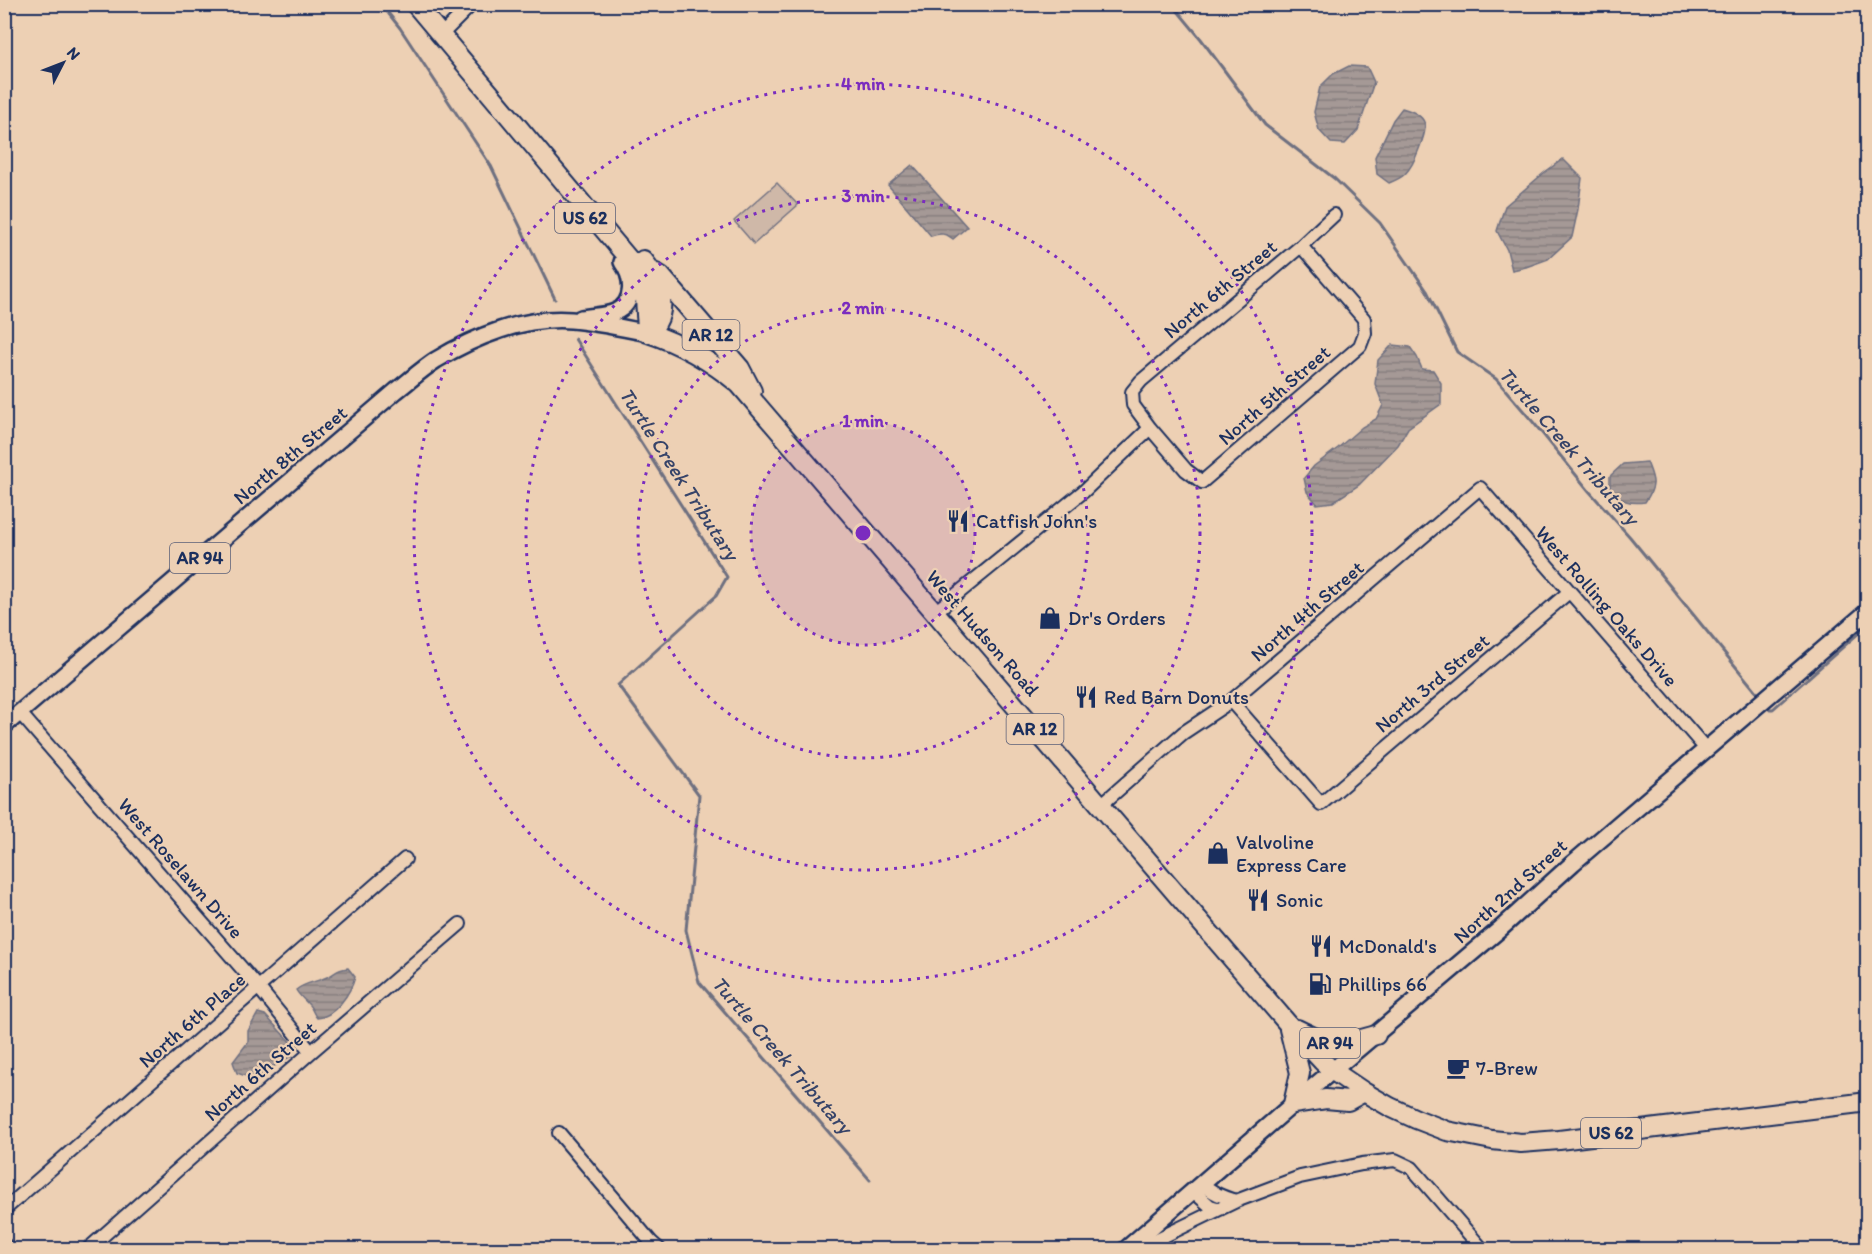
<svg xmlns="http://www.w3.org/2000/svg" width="1872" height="1254" font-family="Itim,sans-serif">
<defs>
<pattern id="water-rules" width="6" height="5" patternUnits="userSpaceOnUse" patternTransform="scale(1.5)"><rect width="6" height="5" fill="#a59996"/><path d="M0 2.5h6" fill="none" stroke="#867d7e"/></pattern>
</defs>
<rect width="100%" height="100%" fill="#edd0b4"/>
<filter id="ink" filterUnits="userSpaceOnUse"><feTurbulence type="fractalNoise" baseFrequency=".0167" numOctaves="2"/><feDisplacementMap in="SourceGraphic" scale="12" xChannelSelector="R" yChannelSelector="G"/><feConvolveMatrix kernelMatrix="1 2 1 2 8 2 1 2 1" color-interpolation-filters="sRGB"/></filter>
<g filter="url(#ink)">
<path fill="#cfb8a8" stroke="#757483" stroke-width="1.5" d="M 777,183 L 798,205 L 754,244 L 734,221 Z"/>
<path fill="url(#water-rules)" stroke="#6e6f80" stroke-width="1.5" d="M 1349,66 L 1367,67 L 1374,82 L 1358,130 L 1345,144 L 1331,143 L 1319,130 L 1314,112 L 1320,87 L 1333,74 Z
M 1402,108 C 1430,116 1428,126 1419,149 C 1416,157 1411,168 1405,174 C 1401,178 1394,181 1389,183 L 1377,174 L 1375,157 L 1393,120 Z
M 1563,159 L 1582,178 L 1578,209 L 1572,237 L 1548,259 L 1526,267 L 1512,270 L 1507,250 L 1497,231 L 1505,206 L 1545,172 Z
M 912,165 L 967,227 L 953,239 C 946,233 940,233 931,236 L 888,185 Z
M 1392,345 L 1410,347 L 1417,357 L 1422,369 L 1433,370 L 1441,383 L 1441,404 L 1408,428 L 1398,445 L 1359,485 L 1333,502 L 1317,504 L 1307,492 L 1304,478 L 1314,466 L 1338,448 L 1362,427 L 1376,419 L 1383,405 L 1375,384 L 1378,360 Z
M 1647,462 C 1654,480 1657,485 1645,502 C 1629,504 1622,501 1610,491 L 1610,476 L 1623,464 Z
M 348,968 L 355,977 C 351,992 335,1017 317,1018 C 313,1014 313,1009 309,1005 C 305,1000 300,997 296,990 C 307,981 315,983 327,977 C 337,973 334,970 348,968 Z
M 258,1013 L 265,1015 L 293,1045 L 292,1056 C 278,1062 267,1072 254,1079 L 237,1073 L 233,1062 L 248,1042 L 248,1031 Z"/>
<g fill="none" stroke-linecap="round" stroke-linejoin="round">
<path stroke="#6e6f80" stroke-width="3" d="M 381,4 L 400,28 L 491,166 L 555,299
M 1172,4 L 1201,39 L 1265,125 L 1335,179 L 1380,223 L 1427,291 L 1457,352 L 1496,379 L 1533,422 L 1589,491 L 1630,537 L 1758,694
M 575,339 L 727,577 L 716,596 L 618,685 L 699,795 L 686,930 L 699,982 L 870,1180
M 1770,709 L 1773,709 L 1868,625"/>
<g stroke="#1b2f5e" stroke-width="16">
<path id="minor" d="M 441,35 L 472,4
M 1301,246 L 1364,319 L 1365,333 L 1360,346 L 1202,482 L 1186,470 L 1150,428 L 1133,405 L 1132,392 L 1141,381 L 1301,246 L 1334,215
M 935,612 L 1084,491 L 1150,428
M 1231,701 L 1321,804 L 1569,592
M 20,713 L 258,987 L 311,1052
M 1101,805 L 1183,733 L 1231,701 L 1480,488 L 1706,749
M 559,1133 L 651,1242 L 660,1250
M 1202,1183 C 1212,1193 1222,1197 1236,1201
M 1193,1191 L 1210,1206 L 1220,1209
M 4,1210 L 405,859
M 4,1244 L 9,1250
M 87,1250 L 311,1052 L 460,924
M 1135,1250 L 1236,1201 L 1300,1177 L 1362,1164 L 1395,1160 L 1412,1168 L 1483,1250"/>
</g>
<g stroke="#1b2f5e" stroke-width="20">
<path id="major" d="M 581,318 C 592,316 606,316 615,312 C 636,303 633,277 622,262
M 4,726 L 396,391 C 409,381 422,369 436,360 C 474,337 525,316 571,320 C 597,322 623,328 648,333
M 1125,1250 L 1293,1104 L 1499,930 L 1573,863 L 1868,611"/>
</g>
<g stroke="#1b2f5e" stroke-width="22">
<path id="highway" d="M 415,4 L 632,263 C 650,291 643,303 648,333
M 643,260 C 656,275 668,302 657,322 C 655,326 651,330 648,333
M 656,273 L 661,276 L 740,368 L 752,391
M 648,333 C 682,344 712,362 739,384 L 1288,1024 L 1322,1061 L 1333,1071 L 1364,1092 L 1390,1107 L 1416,1119 L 1447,1131 L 1492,1140 L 1521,1143 L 1559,1140 L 1868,1102
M 1289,1029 L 1300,1073 L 1293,1104 L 1326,1099 L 1348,1101 L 1364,1092
M 1297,1029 L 1326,1043 L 1343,1044 L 1376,1035"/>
</g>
<use href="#minor" stroke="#edd0b4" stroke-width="12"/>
<use href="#major" stroke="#edd0b4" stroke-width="15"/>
<use href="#highway" stroke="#edd0b4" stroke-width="18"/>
</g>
</g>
<circle cx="863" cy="533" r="112" fill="#7b2cbf" fill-opacity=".12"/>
<g fill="none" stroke="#7b2cbf" stroke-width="3" stroke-dasharray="3 6">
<circle cx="863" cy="533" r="112"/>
<circle cx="863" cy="533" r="225"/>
<circle cx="863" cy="533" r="337"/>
<circle cx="863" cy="533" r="449"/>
</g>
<defs>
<g id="restaurant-bare" transform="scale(1.8)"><path d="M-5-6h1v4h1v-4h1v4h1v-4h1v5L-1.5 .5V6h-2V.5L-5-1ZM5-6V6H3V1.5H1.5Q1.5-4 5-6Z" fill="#1b2f5e" stroke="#edd0b4" stroke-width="2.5" paint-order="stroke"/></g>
<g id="shop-bare" transform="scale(1.8)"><path d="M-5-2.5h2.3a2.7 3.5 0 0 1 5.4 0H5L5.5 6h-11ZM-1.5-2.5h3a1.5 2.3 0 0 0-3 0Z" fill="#1b2f5e" stroke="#edd0b4" stroke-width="2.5" paint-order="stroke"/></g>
<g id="fuel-bare" transform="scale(1.8)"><path d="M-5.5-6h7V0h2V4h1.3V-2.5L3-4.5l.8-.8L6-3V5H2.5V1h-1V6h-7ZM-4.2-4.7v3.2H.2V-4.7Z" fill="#1b2f5e" stroke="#edd0b4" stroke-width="2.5" paint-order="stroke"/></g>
<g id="cafe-bare" transform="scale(1.8)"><path d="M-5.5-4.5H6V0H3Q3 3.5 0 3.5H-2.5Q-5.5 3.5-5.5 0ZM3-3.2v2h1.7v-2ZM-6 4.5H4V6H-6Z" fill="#1b2f5e" stroke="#edd0b4" stroke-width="2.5" paint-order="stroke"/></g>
</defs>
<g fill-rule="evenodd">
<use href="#restaurant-bare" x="958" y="521"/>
<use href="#shop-bare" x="1050" y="618"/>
<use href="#restaurant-bare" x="1086" y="697"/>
<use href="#shop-bare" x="1218" y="853"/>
<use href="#restaurant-bare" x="1258" y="900"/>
<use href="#restaurant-bare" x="1321" y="946"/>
<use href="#fuel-bare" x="1320" y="984"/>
<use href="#cafe-bare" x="1458" y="1068"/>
</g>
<g text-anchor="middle" stroke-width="4.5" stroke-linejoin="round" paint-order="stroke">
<g fill="#edd0b4" stroke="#5a5f78" stroke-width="1.5">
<rect x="555" y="203" width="60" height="30" rx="4.5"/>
<rect x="682.5" y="320" width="57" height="30" rx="4.5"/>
<rect x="170" y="543" width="60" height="30" rx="4.5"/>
<rect x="1006.5" y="714" width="57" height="30" rx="4.5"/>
<rect x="1300" y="1028" width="60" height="30" rx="4.5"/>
<rect x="1581" y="1118" width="60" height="30" rx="4.5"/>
</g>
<g font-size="18" font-weight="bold" fill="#1b2f5e">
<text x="585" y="224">US 62</text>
<text x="711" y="341">AR 12</text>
<text x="200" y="564">AR 94</text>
<text x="1035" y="735">AR 12</text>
<text x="1330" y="1049">AR 94</text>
<text x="1611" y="1139">US 62</text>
</g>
<g font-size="20" fill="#1b2f5e" stroke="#edd0b4">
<text transform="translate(1220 289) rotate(-40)" y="7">North 6th Street</text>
<text transform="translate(1274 395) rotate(-41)" y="7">North 5th Street</text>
<text transform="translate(290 455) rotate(-40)" y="7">North 8th Street</text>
<text transform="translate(1607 606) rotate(49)" y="7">West Rolling Oaks Drive</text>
<text transform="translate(1307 611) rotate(-41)" y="7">North 4th Street</text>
<text transform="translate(983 633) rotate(49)" y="7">West Hudson Road</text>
<text transform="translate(1432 683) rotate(-40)" y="7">North 3rd Street</text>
<text transform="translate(181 868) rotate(49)" y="7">West Roselawn Drive</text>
<text transform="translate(1510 891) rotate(-42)" y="7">North 2nd Street</text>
<text transform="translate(192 1020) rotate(-41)" y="7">North 6th Place</text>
<text transform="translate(260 1071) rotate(-41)" y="7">North 6th Street</text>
</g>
<g font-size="20" fill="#1b2f5e" stroke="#edd0b4" text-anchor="start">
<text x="976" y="528">Catfish John's</text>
<text x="1068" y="625">Dr's Orders</text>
<text x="1104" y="704">Red Barn Donuts</text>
<text x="1236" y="849">Valvoline<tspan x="1236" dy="23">Express Care</tspan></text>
<text x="1276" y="907">Sonic</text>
<text x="1339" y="953">McDonald's</text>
<text x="1338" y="991">Phillips 66</text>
<text x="1476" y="1075">7-Brew</text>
</g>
<g font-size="21" font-style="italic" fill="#374469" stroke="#edd0b4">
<text transform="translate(1569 446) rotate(49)" y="7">Turtle Creek Tributary</text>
<text transform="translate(679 474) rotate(57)" y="7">Turtle Creek Tributary</text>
<text transform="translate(782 1055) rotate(49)" y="7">Turtle Creek Tributary</text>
</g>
</g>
<circle cx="863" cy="533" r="9" fill="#7b2cbf" stroke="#edd0b4" stroke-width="3"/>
<g font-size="18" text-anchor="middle" font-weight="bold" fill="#7b2cbf" stroke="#edd0b4" stroke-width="4.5" stroke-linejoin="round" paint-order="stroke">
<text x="863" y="90">4 min</text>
<text x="863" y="202">3 min</text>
<text x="863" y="314">2 min</text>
<text x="863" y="427">1 min</text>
</g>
<rect width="1872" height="1254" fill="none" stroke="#edd0b4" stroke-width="24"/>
<rect x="12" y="12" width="1848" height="1230" fill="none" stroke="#1b2f5e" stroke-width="2" filter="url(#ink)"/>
<g transform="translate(63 63) rotate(48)" stroke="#edd0b4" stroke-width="4.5" paint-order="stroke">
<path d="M0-4.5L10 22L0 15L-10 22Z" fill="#1b2f5e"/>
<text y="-9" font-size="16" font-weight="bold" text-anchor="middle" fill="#1b2f5e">N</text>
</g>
</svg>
